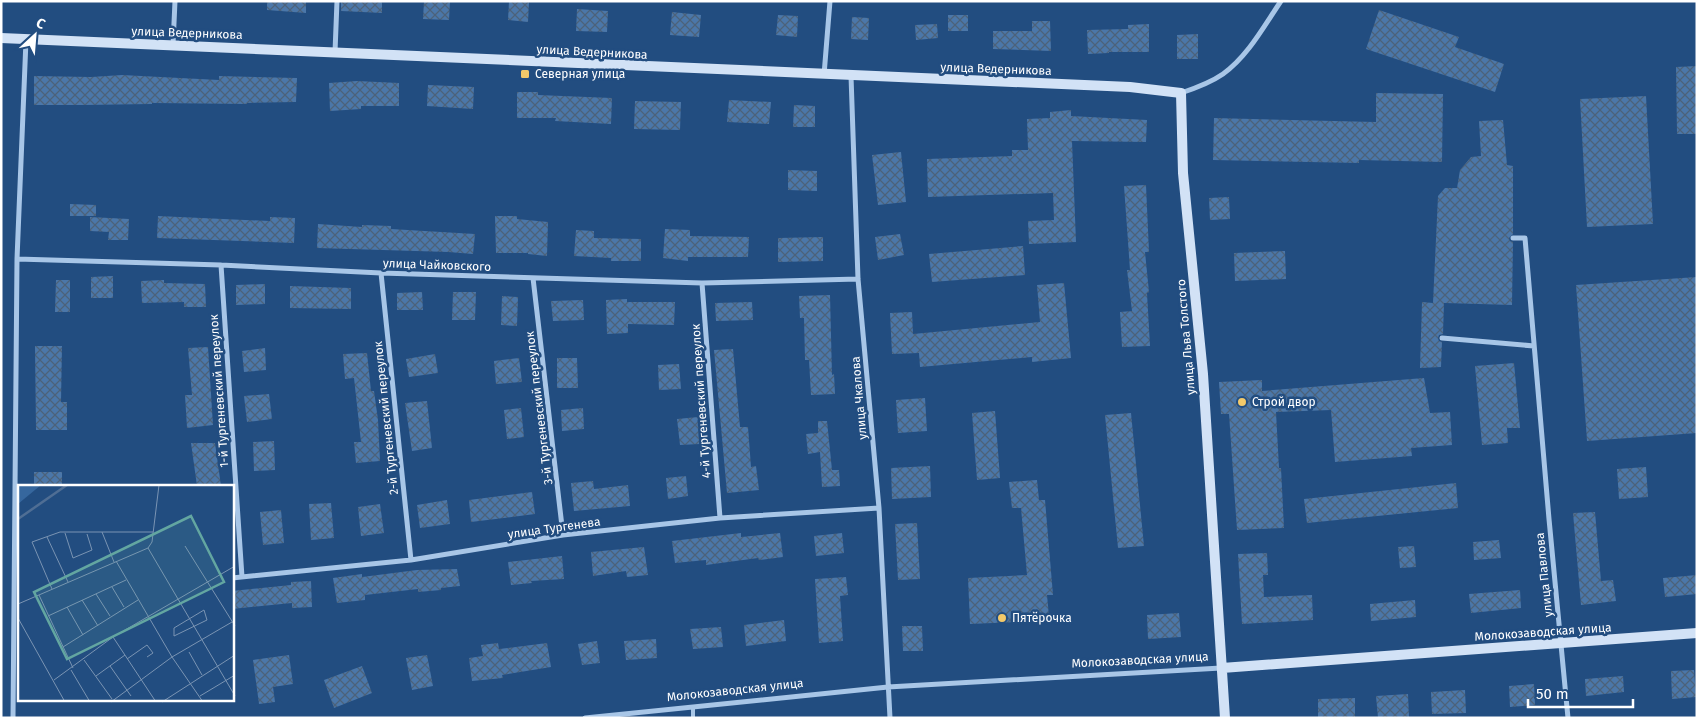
<svg xmlns="http://www.w3.org/2000/svg" width="1698" height="719" font-family="'Fira Sans',sans-serif">
<defs>
<pattern id="building-cross-hatch" width="8" height="8" patternUnits="userSpaceOnUse" patternTransform="scale(1.25)"><rect width="8" height="8" fill="#4b77a9"/><path d="M0 0l8 8M0 8l8-8" fill="none" stroke="#4c627a"/></pattern>
</defs>
<rect width="100%" height="100%" fill="#224d80"/>
<path fill="url(#building-cross-hatch)" d="M 267,1 L 306,1 L 306,13 L 267,10 Z
M 341,1 L 382,1 L 382,13 L 341,11 Z
M 424,1 L 450,1 L 449,20 L 423,19 Z
M 509,1 L 529,2 L 528,22 L 508,20 Z
M 577,9 L 608,11 L 607,32 L 576,31 Z
M 1379,10 L 1459,37 L 1455,47 L 1504,64 L 1495,92 L 1366,49 Z
M 672,12 L 701,15 L 699,37 L 670,35 Z
M 778,15 L 798,16 L 797,37 L 776,35 Z
M 948,15 L 968,15 L 968,31 L 948,31 Z
M 852,17 L 869,18 L 868,40 L 851,39 Z
M 1032,21 L 1050,21 L 1051,51 L 993,49 L 993,31 L 1032,31 Z
M 937,24 L 938,38 L 916,40 L 915,25 Z
M 1149,24 L 1149,52 L 1109,52 L 1109,53 L 1088,54 L 1087,30 L 1128,29 L 1128,25 Z
M 1198,34 L 1198,59 L 1177,59 L 1177,35 Z
M 1697,66 L 1697,134 L 1677,134 L 1676,67 Z
M 122,75 L 219,80 L 219,76 L 297,78 L 296,102 L 247,103 L 247,104 L 152,103 L 152,104 L 84,105 L 34,105 L 34,76 L 91,77 Z
M 357,81 L 399,83 L 399,106 L 361,106 L 361,109 L 330,111 L 329,83 Z
M 428,85 L 474,87 L 473,109 L 427,106 Z
M 517,92 L 538,92 L 538,95 L 612,98 L 611,124 L 555,121 L 556,118 L 517,118 Z
M 1376,93 L 1443,94 L 1442,162 L 1359,160 L 1359,163 L 1213,160 L 1214,118 L 1376,122 Z
M 1646,96 L 1653,224 L 1587,227 L 1580,99 Z
M 729,100 L 771,102 L 769,124 L 727,122 Z
M 635,101 L 681,102 L 680,130 L 634,129 Z
M 794,105 L 815,106 L 815,127 L 793,127 Z
M 1071,110 L 1071,116 L 1147,120 L 1146,142 L 1072,141 L 1076,242 L 1029,244 L 1028,221 L 1054,220 L 1053,193 L 928,197 L 927,159 L 1012,156 L 1012,150 L 1028,150 L 1027,119 L 1050,118 L 1050,112 Z
M 1503,120 L 1507,165 L 1513,166 L 1513,234 L 1509,238 L 1510,241 L 1513,242 L 1512,305 L 1444,303 L 1443,334 L 1439,335 L 1438,338 L 1439,341 L 1442,342 L 1441,367 L 1420,368 L 1422,302 L 1433,303 L 1438,196 L 1445,188 L 1457,188 L 1460,170 L 1471,157 L 1481,156 L 1479,121 Z
M 901,152 L 906,202 L 878,205 L 872,155 Z
M 788,170 L 817,171 L 817,191 L 788,190 Z
M 1146,185 L 1149,252 L 1145,252 L 1149,292 L 1147,293 L 1150,346 L 1122,347 L 1120,312 L 1132,311 L 1127,270 L 1130,270 L 1124,186 Z
M 1229,197 L 1230,219 L 1210,220 L 1209,198 Z
M 70,204 L 96,205 L 96,216 L 70,216 Z
M 158,216 L 270,221 L 270,217 L 295,218 L 294,243 L 157,238 Z
M 495,216 L 517,216 L 517,219 L 548,222 L 547,256 L 528,254 L 528,253 L 496,253 Z
M 90,217 L 129,219 L 128,240 L 108,240 L 109,232 L 90,231 Z
M 318,224 L 362,227 L 362,225 L 391,226 L 391,229 L 475,234 L 473,254 L 448,252 L 317,248 Z
M 665,229 L 690,230 L 690,236 L 749,237 L 748,257 L 688,257 L 688,261 L 663,258 Z
M 576,230 L 594,231 L 594,238 L 641,239 L 641,261 L 611,261 L 611,258 L 574,256 Z
M 900,234 L 904,255 L 878,260 L 875,237 Z
M 823,237 L 823,261 L 778,262 L 778,238 Z
M 1023,246 L 1025,275 L 932,282 L 929,254 Z
M 1285,251 L 1286,279 L 1235,281 L 1234,253 Z
M 113,276 L 113,298 L 91,298 L 91,277 Z
M 1697,277 L 1697,433 L 1587,441 L 1576,285 Z
M 56,280 L 70,280 L 70,312 L 55,312 Z
M 164,280 L 164,283 L 205,284 L 206,307 L 184,307 L 184,302 L 142,303 L 141,281 Z
M 1064,283 L 1071,358 L 1032,362 L 1032,357 L 920,367 L 919,353 L 892,354 L 890,313 L 912,312 L 913,334 L 1040,322 L 1037,285 Z
M 265,284 L 265,304 L 236,305 L 236,285 Z
M 290,286 L 351,288 L 351,309 L 290,308 Z
M 422,292 L 423,310 L 397,310 L 397,293 Z
M 453,292 L 476,292 L 475,320 L 452,320 Z
M 830,295 L 832,375 L 834,374 L 835,394 L 811,395 L 809,360 L 805,360 L 804,318 L 800,318 L 799,296 Z
M 502,296 L 518,297 L 517,326 L 501,325 Z
M 627,299 L 627,302 L 675,302 L 674,325 L 628,324 L 628,333 L 607,334 L 606,300 Z
M 583,300 L 584,320 L 553,321 L 551,301 Z
M 752,302 L 753,320 L 716,321 L 715,303 Z
M 35,346 L 62,346 L 61,402 L 67,402 L 67,430 L 36,430 Z
M 208,347 L 213,425 L 187,428 L 185,395 L 192,395 L 188,348 Z
M 265,348 L 266,370 L 244,372 L 242,351 Z
M 733,349 L 740,427 L 748,427 L 751,467 L 756,466 L 759,490 L 727,493 L 714,350 Z
M 367,353 L 371,391 L 374,391 L 378,420 L 380,461 L 356,463 L 354,442 L 361,442 L 354,378 L 345,379 L 343,354 Z
M 435,354 L 438,373 L 409,377 L 406,359 Z
M 519,358 L 522,382 L 496,384 L 494,361 Z
M 557,358 L 577,358 L 578,388 L 557,388 Z
M 1514,363 L 1520,428 L 1507,428 L 1508,443 L 1482,445 L 1475,366 Z
M 679,364 L 681,389 L 659,390 L 658,365 Z
M 1424,378 L 1430,413 L 1450,412 L 1452,445 L 1411,448 L 1412,456 L 1335,462 L 1331,410 L 1276,412 L 1279,468 L 1281,468 L 1284,528 L 1237,530 L 1229,414 L 1221,414 L 1219,382 L 1262,380 L 1262,391 Z
M 269,394 L 272,419 L 247,422 L 244,396 Z
M 925,398 L 927,431 L 898,433 L 896,400 Z
M 427,401 L 432,448 L 412,451 L 405,403 Z
M 521,408 L 524,437 L 507,439 L 504,410 Z
M 583,408 L 584,429 L 562,431 L 561,410 Z
M 995,411 L 1000,478 L 977,480 L 972,413 Z
M 1131,413 L 1144,546 L 1118,548 L 1105,415 Z
M 698,417 L 700,444 L 680,445 L 677,419 Z
M 818,421 L 827,421 L 832,470 L 839,470 L 840,486 L 822,487 L 820,452 L 808,454 L 806,434 L 818,433 Z
M 274,441 L 275,470 L 254,471 L 253,442 Z
M 191,443 L 215,443 L 221,486 L 197,486 Z
M 930,466 L 931,497 L 892,499 L 891,468 Z
M 1646,467 L 1648,497 L 1619,499 L 1617,469 Z
M 34,472 L 62,472 L 62,486 L 34,486 Z
M 686,476 L 688,496 L 668,499 L 666,478 Z
M 1037,480 L 1039,500 L 1045,500 L 1053,595 L 1047,595 L 1049,616 L 1017,618 L 1017,622 L 970,624 L 968,578 L 1027,575 L 1021,508 L 1012,508 L 1009,482 Z
M 593,481 L 594,489 L 628,485 L 630,506 L 574,511 L 571,483 Z
M 1456,483 L 1458,508 L 1307,523 L 1304,499 Z
M 532,492 L 535,514 L 471,522 L 469,500 Z
M 447,500 L 450,524 L 420,528 L 417,505 Z
M 331,503 L 334,538 L 311,540 L 309,504 Z
M 380,504 L 384,533 L 361,536 L 358,507 Z
M 281,510 L 284,543 L 263,545 L 260,512 Z
M 1595,512 L 1601,581 L 1613,580 L 1616,601 L 1581,605 L 1573,513 Z
M 917,523 L 920,579 L 898,580 L 895,524 Z
M 741,533 L 741,537 L 780,533 L 783,557 L 759,560 L 758,558 L 706,565 L 706,560 L 675,563 L 672,541 Z
M 842,533 L 844,553 L 816,556 L 814,536 Z
M 1499,540 L 1501,558 L 1474,560 L 1473,542 Z
M 1414,546 L 1416,567 L 1400,568 L 1398,547 Z
M 644,547 L 648,575 L 627,577 L 626,571 L 593,576 L 591,552 Z
M 1267,553 L 1268,575 L 1263,575 L 1264,597 L 1312,595 L 1313,620 L 1242,624 L 1238,554 Z
M 562,556 L 564,579 L 531,581 L 532,583 L 511,585 L 508,562 Z
M 457,569 L 460,586 L 441,588 L 441,590 L 418,592 L 418,589 L 365,595 L 365,600 L 337,603 L 333,578 L 362,574 L 362,577 L 417,570 Z
M 1697,575 L 1697,594 L 1665,597 L 1663,578 Z
M 846,577 L 848,595 L 840,596 L 843,641 L 819,643 L 815,579 Z
M 311,581 L 312,607 L 292,608 L 292,603 L 232,609 L 232,591 L 291,585 L 291,582 Z
M 1520,590 L 1521,608 L 1471,613 L 1469,594 Z
M 1415,600 L 1416,617 L 1371,621 L 1370,604 Z
M 1179,613 L 1181,637 L 1148,639 L 1147,615 Z
M 784,620 L 786,641 L 746,646 L 744,625 Z
M 902,626 L 922,626 L 923,651 L 903,651 Z
M 721,627 L 723,647 L 693,649 L 690,629 Z
M 656,639 L 657,658 L 626,660 L 624,641 Z
M 597,641 L 600,663 L 582,665 L 578,644 Z
M 498,643 L 499,649 L 547,643 L 551,667 L 502,675 L 503,678 L 472,681 L 469,658 L 483,656 L 481,645 Z
M 289,655 L 293,684 L 273,687 L 275,702 L 259,704 L 253,660 Z
M 427,655 L 433,686 L 412,690 L 406,658 Z
M 362,666 L 372,693 L 334,708 L 324,680 Z
M 1694,670 L 1696,697 L 1672,699 L 1671,671 Z
M 1623,676 L 1624,692 L 1586,696 L 1585,679 Z
M 1534,684 L 1535,705 L 1510,707 L 1509,686 Z
M 1465,690 L 1466,713 L 1432,714 L 1431,692 Z
M 1408,694 L 1409,717 L 1378,718 L 1376,696 Z
M 1355,698 L 1355,718 L 1318,718 L 1318,699 Z"/>
<g fill="none" stroke-linecap="round" stroke-linejoin="round">
<path stroke="#a8c6e7" stroke-width="4" d="M 693,707 L 693,718"/>
<path stroke="#a8c6e7" stroke-width="5" d="M 173,45 L 175,1
M 335,52 L 337,1
M 824,75 L 830,1
M 851,76 L 858,279 L 879,508 L 890,718
M 1181,93 C 1196,88 1210,83 1223,74 C 1248,56 1264,26 1281,1
M 1513,238 L 1525,238 L 1549,519 L 1568,718
M 17,259 L 221,265 L 381,273 L 702,283 L 858,279
M 221,265 L 242,577
M 381,273 L 411,560
M 533,278 L 563,535
M 702,283 L 720,518
M 1442,338 L 1534,346
M 232,578 L 411,560 L 563,535 L 720,518 L 879,508
M 13,718 L 17,259 L 26,40
M 585,718 L 888,687 L 1221,668"/>
<path stroke="#d2e2f6" stroke-width="10" d="M 1,38 L 1130,87 L 1181,93 L 1183,173 L 1203,374 L 1225,718
M 1222,668 L 1697,633"/>
</g>
<g fill="#f3c96a" stroke="#224d80" stroke-width="2">
<rect x="520" y="69" width="10" height="10" rx="2.5"/>
<circle cx="1242" cy="402" r="5"/>
<circle cx="1002" cy="618" r="5"/>
</g>
<g text-anchor="middle" stroke-width="5" stroke-linejoin="round" paint-order="stroke">
<g font-size="12" fill="#fff" stroke="#224d80">
<text transform="translate(187 33) rotate(2)" y="4">улица Ведерникова</text>
<text transform="translate(592 52) rotate(3)" y="4">улица Ведерникова</text>
<text transform="translate(996 69) rotate(2)" y="4">улица Ведерникова</text>
<text transform="translate(437 265) rotate(2)" y="4">улица Чайковского</text>
<text transform="translate(1186 337) rotate(-95)" y="4">улица Льва Толстого</text>
<text transform="translate(219 391) rotate(-94)" y="4">1-й Тургеневский переулок</text>
<text transform="translate(859 398) rotate(-95)" y="4">улица Чкалова</text>
<text transform="translate(701 401) rotate(-94)" y="4">4-й Тургеневский переулок</text>
<text transform="translate(539 408) rotate(-97)" y="4">3-й Тургеневский переулок</text>
<text transform="translate(386 418) rotate(-96)" y="4">2-й Тургеневский переулок</text>
<text transform="translate(554 528) rotate(-8)" y="4">улица Тургенева</text>
<text transform="translate(1544 575) rotate(-96)" y="4">улица Павлова</text>
<text transform="translate(1543 632) rotate(-4)" y="4">Молокозаводская улица</text>
<text transform="translate(1140 660) rotate(-3)" y="4">Молокозаводская улица</text>
<text transform="translate(735 690) rotate(-6)" y="4">Молокозаводская улица</text>
</g>
<g font-size="12" fill="#fff" stroke="#224d80" text-anchor="start">
<text x="535" y="78">Северная улица</text>
<text x="1252" y="406">Строй двор</text>
<text x="1012" y="622">Пятёрочка</text>
</g>
</g>
<g transform="translate(18 485)">
<rect width="216" height="216" fill="#224d80"/>
<path d="M 0,0 L 23,0 L 0,19 Z" fill="#36679e"/>
<path fill="none" stroke="#4f6e94" stroke-width="2.5" d="M 0,34 L 49,0"/>
<path fill="none" stroke="#7a94b3" stroke-width="1" d="M 84,47 L 96,77M 47,48 L 55,73 L 74,65 L 69,49M 29,52 L 50,97M 167,61 L 217,141M 130,63 L 217,211M 130,63 L 134,57 L 141,0M 98,76 L 154,172 L 185,217M 94,102 L 106,122M 34,104 L 14,57 L 42,47 L 135,47M 78,109 L 92,131M 21,110 L 55,183M 64,115 L 80,141M 0,119 L 130,63M 49,122 L 65,150M 186,125 L 189,135 L 156,151 L 156,143 ZM 30,131 L 108,95M 0,133 L 47,217M 95,152 L 138,217M 45,162 L 120,115M 171,167 L 184,190M 109,174 L 129,160 L 135,168 L 129,172M 66,175 L 94,214M 92,181 L 113,211M 53,185 L 72,217M 78,191 L 107,170M 36,195 L 95,152 L 217,81M 182,211 L 217,190M 93,217 L 154,172 L 214,137M 144,217 L 217,170"/>
<path fill="#63a6a1" fill-opacity="0.15" stroke="#63a6a1" stroke-width="2.5" d="M 173,31 L 206,97 L 49,174 L 16,107 Z"/>
<rect width="216" height="216" fill="none" stroke="#fff" stroke-width="2.5"/>
</g>
<rect width="1698" height="719" fill="none" stroke="#ffffff" stroke-width="5"/>
<g transform="translate(35 35) rotate(26)" stroke="#224d80" stroke-width="4" paint-order="stroke">
<path d="M0-4L9 19L0 12L-9 19Z" fill="#ffffff"/>
<text y="-8" font-size="14" font-weight="bold" text-anchor="middle" fill="#ffffff">С</text>
</g>
<path d="M1528 699v8h105v-8" fill="none" stroke="#ffffff" stroke-width="2.5"/>
<text x="1536" y="699" font-size="15" fill="#ffffff" stroke="#224d80" stroke-width="4" paint-order="stroke">50 m</text>
</svg>
